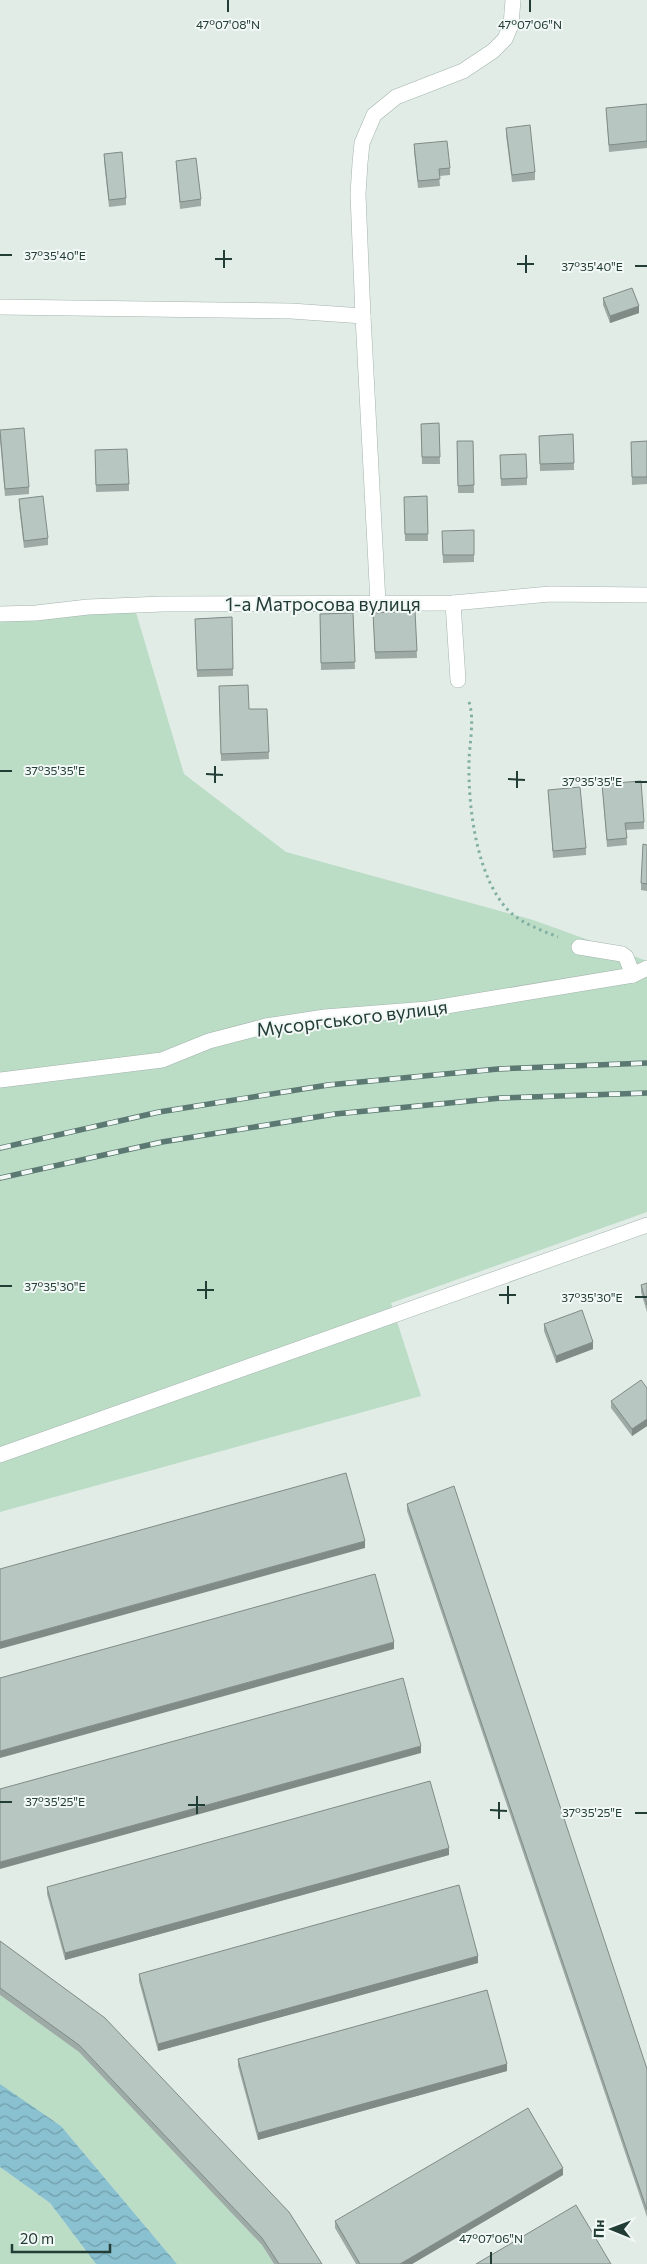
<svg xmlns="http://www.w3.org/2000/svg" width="647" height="2264" font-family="Commissioner,sans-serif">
<defs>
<pattern id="water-waves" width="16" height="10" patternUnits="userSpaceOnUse" patternTransform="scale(1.25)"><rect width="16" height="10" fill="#8ac1d0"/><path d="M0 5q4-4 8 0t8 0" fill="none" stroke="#709eaa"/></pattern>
</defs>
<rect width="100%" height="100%" fill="#e1ece7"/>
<path fill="#bbdcc5" d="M 135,609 L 184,774 L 286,852 L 533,920 L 647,961 L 647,1212 L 391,1303 L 421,1396 L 0,1512 L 0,620 Z
M 0,1995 L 79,2052 L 262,2245 L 274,2264 L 177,2264 L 61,2126 L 0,2085 Z
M 0,2167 L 50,2203 L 96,2264 L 0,2264 Z"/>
<path fill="url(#water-waves)" d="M 0,2084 L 61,2126 L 177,2264 L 96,2264 L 50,2203 L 0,2167 Z"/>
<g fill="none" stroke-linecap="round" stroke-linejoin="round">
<g stroke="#a4b4ae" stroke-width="16">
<path id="service" d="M 363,316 L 358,194 L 360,163 L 362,143 L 374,115 L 396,97 L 463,71 L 493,51 L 505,39 L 511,25 L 513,0
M 453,603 L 458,680
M 579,947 L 622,954 L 626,957 L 633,975
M 0,1455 L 647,1225"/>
</g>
<g stroke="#a4b4ae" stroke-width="16">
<path id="minor" d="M 0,307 L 291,311 L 363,316 L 378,603
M 0,614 L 36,613 L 88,607 L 163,604 L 453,603 L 550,594 L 647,595
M 0,1080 L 162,1060 L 209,1041 L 266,1026 L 325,1017 L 428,1009 L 633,975 L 647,968"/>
</g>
<path stroke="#82afa3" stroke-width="3" stroke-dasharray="2.5 4" stroke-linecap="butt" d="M 469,702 C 475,720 469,745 469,763 C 468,808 477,880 510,912 C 523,924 541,930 558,937"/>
<use href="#service" stroke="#fff" stroke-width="15"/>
<use href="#minor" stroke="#fff" stroke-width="15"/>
<g stroke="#5c7872" stroke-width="5.5">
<path id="rail" d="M 0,1148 L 159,1112 L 328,1085 L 498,1069 L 647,1063
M 0,1178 L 162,1142 L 335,1114 L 501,1098 L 647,1093"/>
</g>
<use href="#rail" stroke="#f2f8f5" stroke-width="4" stroke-dasharray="11" stroke-linecap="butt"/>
</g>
<path fill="#9daaa6" d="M 647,104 L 647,148 L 609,152 L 606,108 Z
M 506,128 L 535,172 L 535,180 L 512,182 L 506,135 Z
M 414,144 L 450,168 L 450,175 L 439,176 L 440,186 L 418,188 L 414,151 Z
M 104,154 L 126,198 L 126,205 L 109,207 L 104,161 Z
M 176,161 L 201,199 L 201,206 L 180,209 Z
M 603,298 L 639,313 L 610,323 L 603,305 Z
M 439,423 L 440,464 L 422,464 L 421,424 Z
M 0,430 L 29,487 L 29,494 L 5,496 L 0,440 Z
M 573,434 L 574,470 L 540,471 L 539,436 Z
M 457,441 L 473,441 L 474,493 L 458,493 Z
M 647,441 L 647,484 L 632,485 L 631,442 Z
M 95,457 L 129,484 L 129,491 L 96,492 Z
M 500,462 L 527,478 L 527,485 L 501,486 Z
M 427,496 L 428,541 L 405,541 L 404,497 Z
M 19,499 L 48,538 L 48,545 L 24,548 L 19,506 Z
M 442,538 L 474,555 L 474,562 L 443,563 Z
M 415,611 L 417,658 L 375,659 L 373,613 Z
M 353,613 L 355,669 L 321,670 L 320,614 Z
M 232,617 L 233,676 L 197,677 L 195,619 Z
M 219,686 L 249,709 L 267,709 L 269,759 L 221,761 Z
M 602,784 L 644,822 L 644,829 L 626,830 L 627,845 L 607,847 Z
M 548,790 L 586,848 L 586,855 L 553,858 Z
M 647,845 L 647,891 L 641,890 L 641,883 Z
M 647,1283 L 647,1312 L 641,1292 L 641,1285 Z
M 544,1324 L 593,1349 L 556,1363 L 544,1331 Z
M 647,1388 L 647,1426 L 632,1436 L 611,1408 L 611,1401 Z
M 407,1504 L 647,2069 L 647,2217 L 407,1511 Z
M 449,1855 L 65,1960 L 47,1894 L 47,1887 Z
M 0,1941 L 322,2264 L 274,2264 L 262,2245 L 79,2052 L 0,1995 Z
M 478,1963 L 158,2051 L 139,1981 L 139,1974 Z
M 238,2059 L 507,2071 L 258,2140 L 238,2066 Z
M 563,2175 L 412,2264 L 356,2264 L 335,2228 L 335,2221 Z"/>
<path fill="#808b87" d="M 639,306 L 639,313 L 610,323 L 610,316 Z
M 593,1342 L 593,1349 L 556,1363 L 556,1356 Z
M 647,1419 L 647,1426 L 632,1436 L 632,1429 Z
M 365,1541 L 365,1548 L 0,1649 L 0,1642 Z
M 394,1642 L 394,1649 L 0,1758 L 0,1751 Z
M 421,1746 L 421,1753 L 0,1869 L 0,1862 Z
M 449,1848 L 449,1855 L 65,1960 L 65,1953 Z
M 478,1956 L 478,1963 L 158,2051 L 158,2044 Z
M 507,2064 L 507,2071 L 258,2140 L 258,2133 Z
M 563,2168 L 563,2175 L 412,2264 L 400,2264 Z"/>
<path fill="#b7c6c1" stroke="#808b87" d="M 647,104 L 647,141 L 609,145 L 606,108 Z
M 530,125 L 535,172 L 512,175 L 506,128 Z
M 447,141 L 450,168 L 439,169 L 440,179 L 418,181 L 414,144 Z
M 122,152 L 126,198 L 109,200 L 104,154 Z
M 196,158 L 201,199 L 180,202 L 176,161 Z
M 632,288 L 639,306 L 610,316 L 603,298 Z
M 439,423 L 440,457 L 422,457 L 421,424 Z
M 24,428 L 29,487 L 5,489 L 0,430 Z
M 573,434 L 574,463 L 540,464 L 539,436 Z
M 457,441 L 473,441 L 474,485 L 458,486 Z
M 647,441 L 647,477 L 632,477 L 631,442 Z
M 127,449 L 129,484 L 96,485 L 95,450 Z
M 526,454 L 527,478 L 501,479 L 500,455 Z
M 43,496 L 48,538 L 24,541 L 19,499 Z
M 427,496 L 428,534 L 405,534 L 404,497 Z
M 474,530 L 474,555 L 443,555 L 442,531 Z
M 415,611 L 417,651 L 375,652 L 373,613 Z
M 353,613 L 355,662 L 321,663 L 320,614 Z
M 232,617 L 233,669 L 197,670 L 195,619 Z
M 248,685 L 249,709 L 267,709 L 269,752 L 221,754 L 219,686 Z
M 641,781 L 644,822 L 625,823 L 627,838 L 607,840 L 602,784 Z
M 580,787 L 586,848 L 553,851 L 548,790 Z
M 643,844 L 647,845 L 647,884 L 641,883 Z
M 647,1283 L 647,1305 L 641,1285 Z
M 582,1310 L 593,1342 L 556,1356 L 544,1324 Z
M 641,1380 L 647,1388 L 647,1419 L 632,1429 L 611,1401 Z
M 346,1473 L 365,1541 L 0,1642 L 0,1569 Z
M 454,1486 L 647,2069 L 647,2210 L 407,1504 Z
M 375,1574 L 394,1642 L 0,1751 L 0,1678 Z
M 403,1678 L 421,1746 L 0,1862 L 0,1789 Z
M 430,1781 L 449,1848 L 65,1953 L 47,1887 Z
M 459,1885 L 478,1956 L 158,2044 L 139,1974 Z
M 0,1941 L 105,2018 L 289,2212 L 322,2264 L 279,2264 L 262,2238 L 79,2045 L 0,1988 Z
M 487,1990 L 507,2064 L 258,2133 L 238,2059 Z
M 528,2108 L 563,2168 L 400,2264 L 360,2264 L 335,2221 Z
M 576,2205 L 611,2264 L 476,2264 Z"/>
<path fill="none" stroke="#223c36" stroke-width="2" d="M 228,12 L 228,0M 530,12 L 530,0M 0,255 L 12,255M 215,259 L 232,259M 517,264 L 534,264M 635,266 L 647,266M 224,268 L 224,250M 526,273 L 526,255M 0,771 L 12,771M 206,774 L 223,775M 508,779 L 525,780M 635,782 L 647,782M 215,783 L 215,766M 517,788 L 517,771M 0,1286 L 12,1286M 197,1290 L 214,1290M 499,1295 L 516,1295M 635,1297 L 647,1297M 206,1299 L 206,1281M 508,1304 L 508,1286M 0,1802 L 12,1802M 188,1805 L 205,1805M 490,1810 L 507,1811M 635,1813 L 647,1813M 197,1814 L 197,1796M 499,1819 L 499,1802M 491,2264 L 491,2252"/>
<g text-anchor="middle" stroke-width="4" stroke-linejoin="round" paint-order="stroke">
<g font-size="19" fill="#223c36" stroke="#f2f8f5">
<text x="323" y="611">1-а Матросова вулиця</text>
<text transform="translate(352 1018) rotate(-7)" y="7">Мусоргського вулиця</text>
</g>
</g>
<g font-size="12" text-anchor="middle" fill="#223c36" stroke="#f2f8f5" stroke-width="4" stroke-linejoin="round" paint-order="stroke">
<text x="228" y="29">47°07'08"N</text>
<text x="530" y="29">47°07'06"N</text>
<text x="55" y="260">37°35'40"E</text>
<text x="592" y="271">37°35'40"E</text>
<text x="55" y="775">37°35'35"E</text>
<text x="592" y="786">37°35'35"E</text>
<text x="55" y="1291">37°35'30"E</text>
<text x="592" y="1302">37°35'30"E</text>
<text x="55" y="1806">37°35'25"E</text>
<text x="592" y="1817">37°35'25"E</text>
<text x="491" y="2243">47°07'06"N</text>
</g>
<g transform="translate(612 2229) rotate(271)" stroke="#f2f8f5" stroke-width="4" paint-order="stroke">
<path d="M0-4L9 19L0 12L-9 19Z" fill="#223c36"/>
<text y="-8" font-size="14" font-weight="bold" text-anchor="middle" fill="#223c36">Пн</text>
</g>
<path d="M12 2244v8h98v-8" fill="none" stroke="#223c36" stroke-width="2.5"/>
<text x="20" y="2244" font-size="15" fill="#223c36" stroke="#f2f8f5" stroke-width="4" paint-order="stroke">20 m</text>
</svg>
